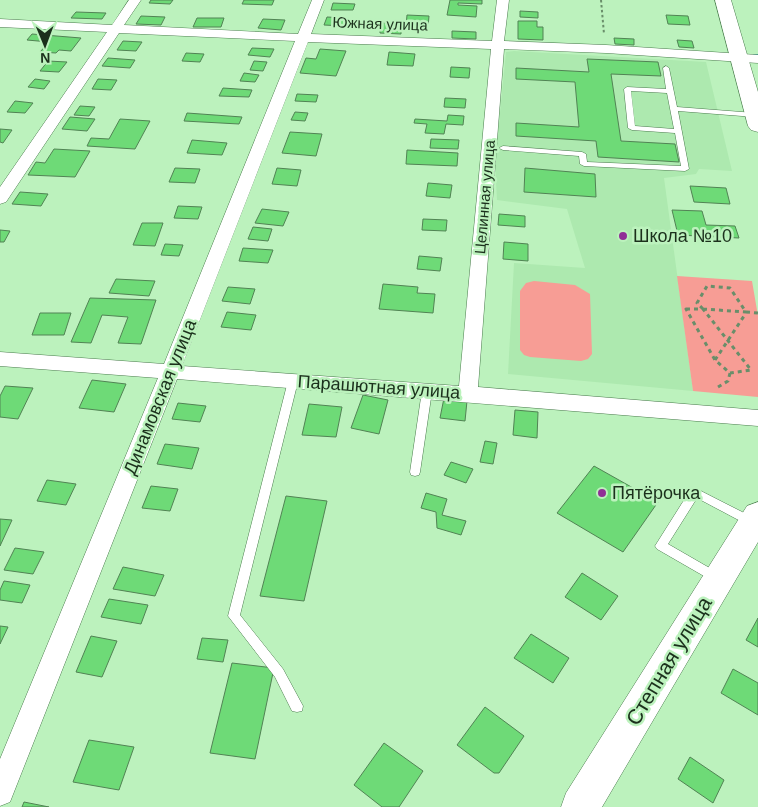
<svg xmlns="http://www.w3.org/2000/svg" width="758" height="807" font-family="Arial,sans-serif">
<rect width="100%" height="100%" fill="#bcf2bd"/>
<path fill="#ade9af" d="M 514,51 L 706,62 L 732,171 L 699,169 L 696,174 L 664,178 L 693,391 L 508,374 L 514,263 L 585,268 L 567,209 L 497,200 L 495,163 L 506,52 Z"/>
<path fill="#f79d95" d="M 677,276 L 752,281 L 758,316 L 758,397 L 693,391 Z
M 534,281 L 575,285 L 590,294 L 592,354 L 588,359 L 581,361 L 530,357 L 524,355 L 520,350 L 520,291 L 526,283 Z"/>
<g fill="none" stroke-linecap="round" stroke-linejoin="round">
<path fill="#4ebdca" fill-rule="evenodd" d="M 753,54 L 758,54 L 758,56 L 753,56 Z"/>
</g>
<path fill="#6eda77" stroke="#518354" d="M 151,0 L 173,0 L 170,4 L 149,3 Z
M 244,0 L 274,0 L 272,5 L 242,4 Z
M 450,0 L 482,0 L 482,4 L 458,3 L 458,5 L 477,6 L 476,17 L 447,15 Z
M 333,3 L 355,4 L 353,10 L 331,10 Z
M 520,11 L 538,12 L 538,18 L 520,17 Z
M 76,12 L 106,13 L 102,19 L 71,18 Z
M 407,15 L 429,16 L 428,27 L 406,26 Z
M 666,15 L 688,16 L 690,25 L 668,24 Z
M 141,16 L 165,17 L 161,25 L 136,24 Z
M 327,17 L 346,18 L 344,26 L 324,25 Z
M 197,18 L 224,18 L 221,27 L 193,27 Z
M 263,19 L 285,20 L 281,30 L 258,28 Z
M 518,21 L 537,21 L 537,27 L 543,27 L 543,40 L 518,39 Z
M 380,23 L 401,23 L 401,34 L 380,33 Z
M 452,31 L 476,32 L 476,39 L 452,38 Z
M 32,34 L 81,38 L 71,51 L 59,50 L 56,53 L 40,52 L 49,42 L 27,40 Z
M 614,38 L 634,39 L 634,45 L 615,44 Z
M 677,40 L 692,41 L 694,48 L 679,47 Z
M 123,41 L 142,42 L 136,51 L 117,50 Z
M 252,48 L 274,49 L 270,57 L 248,55 Z
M 320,49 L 346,51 L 336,76 L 300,73 L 306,58 L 316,59 Z
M 389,52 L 415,54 L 413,66 L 387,65 Z
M 186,53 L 204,54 L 200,62 L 182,61 Z
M 108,58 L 135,60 L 130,68 L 102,66 Z
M 587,59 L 658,62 L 661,76 L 611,74 L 621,141 L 675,144 L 679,162 L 598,157 L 596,141 L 516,136 L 516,123 L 579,127 L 575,82 L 516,79 L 516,68 L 589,72 Z
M 48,61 L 67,62 L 59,72 L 40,71 Z
M 254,61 L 267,62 L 263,71 L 250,70 Z
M 451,67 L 470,68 L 469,78 L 450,77 Z
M 244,73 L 259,75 L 255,82 L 240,81 Z
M 35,79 L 50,81 L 44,89 L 28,87 Z
M 98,79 L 117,80 L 111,90 L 92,89 Z
M 223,88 L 252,90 L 249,97 L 219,96 Z
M 297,94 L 318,95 L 316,102 L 295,101 Z
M 445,98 L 466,99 L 465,108 L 444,107 Z
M 15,101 L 33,103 L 25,113 L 7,112 Z
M 80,106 L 95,107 L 89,116 L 74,115 Z
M 295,112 L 308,113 L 305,121 L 291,120 Z
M 187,113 L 242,117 L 239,124 L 184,121 Z
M 448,115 L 464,116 L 463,125 L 446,124 L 444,134 L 425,133 L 427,124 L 414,123 L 415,119 L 447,121 Z
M 70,117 L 95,119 L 87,131 L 62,129 Z
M 120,119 L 150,121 L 135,149 L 87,146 L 91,138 L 109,139 Z
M 0,129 L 12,130 L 3,143 L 0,142 Z
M 290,132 L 322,134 L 316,156 L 282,153 Z
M 431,139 L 459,140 L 458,149 L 430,148 Z
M 192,140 L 227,143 L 222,155 L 187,153 Z
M 54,149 L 90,151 L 75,177 L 28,175 L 36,162 L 45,163 Z
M 407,150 L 458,153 L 457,166 L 406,164 Z
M 175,168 L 200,169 L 195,183 L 169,182 Z
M 277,168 L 301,170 L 297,186 L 272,184 Z
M 525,168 L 595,174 L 596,197 L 524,192 Z
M 428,183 L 452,185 L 450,198 L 426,196 Z
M 690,186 L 726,188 L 730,204 L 694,202 Z
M 20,192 L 48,194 L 41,206 L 12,204 Z
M 178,206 L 202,207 L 198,219 L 174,218 Z
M 262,209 L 289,212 L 283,226 L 255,223 Z
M 672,210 L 702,211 L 706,225 L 735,226 L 739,238 L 678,235 Z
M 499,214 L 525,216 L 525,227 L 498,225 Z
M 423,219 L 447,220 L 446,231 L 422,230 Z
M 142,223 L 163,223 L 155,246 L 133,245 Z
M 253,227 L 272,229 L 268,241 L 248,239 Z
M 0,230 L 10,231 L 4,242 L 0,242 Z
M 504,242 L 528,244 L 528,261 L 503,259 Z
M 165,244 L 183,245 L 179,256 L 161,255 Z
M 243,248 L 273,250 L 268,263 L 239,261 Z
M 419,256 L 442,258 L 440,271 L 417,269 Z
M 116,279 L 155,281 L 149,296 L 109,293 Z
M 383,284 L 418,287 L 417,293 L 435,294 L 433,313 L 379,309 Z
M 228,287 L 255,289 L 250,304 L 222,301 Z
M 90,298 L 156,300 L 141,344 L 118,343 L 128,317 L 102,315 L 91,343 L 71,342 Z
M 227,312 L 256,315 L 251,330 L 221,327 Z
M 40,313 L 71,313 L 64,335 L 32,335 Z
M 92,380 L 126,384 L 114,412 L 79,408 Z
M 5,386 L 33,388 L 18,419 L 0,417 L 0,396 Z
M 363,395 L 388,400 L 379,434 L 351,428 Z
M 444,398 L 467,401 L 465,421 L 440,418 Z
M 178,403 L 206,406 L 200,422 L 172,419 Z
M 309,404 L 342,407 L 336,437 L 302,435 Z
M 515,410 L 538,412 L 537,438 L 513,435 Z
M 485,441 L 497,443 L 493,464 L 480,462 Z
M 165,444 L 199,448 L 192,469 L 157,464 Z
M 451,462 L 473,469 L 466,483 L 444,475 Z
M 594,466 L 658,502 L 623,552 L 557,513 Z
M 47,480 L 76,484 L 66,505 L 37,501 Z
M 151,486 L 178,489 L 170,511 L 142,508 Z
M 426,493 L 447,499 L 442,515 L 466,521 L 461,535 L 437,528 L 436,512 L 421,508 Z
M 286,496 L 327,501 L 304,601 L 260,596 Z
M 0,519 L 12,520 L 0,546 Z
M 15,548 L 44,552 L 33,574 L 4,570 Z
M 123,567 L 164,575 L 155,596 L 113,589 Z
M 582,573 L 618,596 L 601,620 L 565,597 Z
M 4,581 L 30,585 L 22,603 L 0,600 L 0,590 Z
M 109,599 L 148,605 L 141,624 L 101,617 Z
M 758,618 L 758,647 L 746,640 Z
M 0,626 L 8,627 L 0,644 Z
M 531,634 L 569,658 L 553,683 L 514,658 Z
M 91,636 L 117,641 L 102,677 L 76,672 Z
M 202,638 L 228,640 L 223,662 L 197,659 Z
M 232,663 L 274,668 L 255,759 L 210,753 Z
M 733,669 L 758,683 L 758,715 L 721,693 Z
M 485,707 L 524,736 L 499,773 L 494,773 L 457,745 Z
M 89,740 L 134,747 L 119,790 L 73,782 Z
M 384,743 L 423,771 L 399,807 L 382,807 L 354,785 Z
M 690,757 L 724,780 L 713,803 L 678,779 Z
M 24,802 L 49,807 L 22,807 Z"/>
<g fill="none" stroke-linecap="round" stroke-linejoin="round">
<g stroke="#4b7c4e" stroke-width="1">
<path id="lane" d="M 666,66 L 669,68 L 677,107 L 755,113 L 758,113 L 758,116 L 755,117 L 678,111 L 689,169 L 685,171 L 584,166 L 580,164 L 579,156 L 503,150 L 499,148 L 503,146 L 582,152 L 586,154 L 587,162 L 681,166 L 675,133 L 632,130 L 628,128 L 624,89 L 627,87 L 666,89 L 663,68 ZM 631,91 L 667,93 L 674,129 L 635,126 Z
M 293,377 L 298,381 L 240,615 L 283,669 L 303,706 L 302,711 L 297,712 L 292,711 L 275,677 L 228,616 L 288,381 Z
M 427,387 L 432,391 L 420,472 L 419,475 L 415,476 L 411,475 L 410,472 L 422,391 Z
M 695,488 L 756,519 L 758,522 L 756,525 L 752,527 L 748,525 L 697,498 L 668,544 L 720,574 L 722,578 L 720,582 L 716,583 L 657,549 L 655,546 L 691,489 Z"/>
</g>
<g stroke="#4b7c4e" stroke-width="1">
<path id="street" d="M 129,0 L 141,0 L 124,25 L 298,34 L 312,0 L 324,0 L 311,34 L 492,41 L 497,0 L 509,0 L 504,41 L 606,45 L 758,55 L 758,63 L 606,53 L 504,49 L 478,387 L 758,410 L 758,426 L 177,379 L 10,802 L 0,806 L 0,759 L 158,378 L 0,366 L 0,352 L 164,364 L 295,41 L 119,33 L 6,202 L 0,204 L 0,187 L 107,32 L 0,27 L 0,19 L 112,25 ZM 308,42 L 491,49 L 459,386 L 182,366 Z"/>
</g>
<g stroke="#4b7c4e" stroke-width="1">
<path id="secondary" d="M 715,0 L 731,0 L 758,92 L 758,132 L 751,130 L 748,126 Z
M 758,502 L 758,542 L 602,807 L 561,807 L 566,793 L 747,506 Z"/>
</g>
<path stroke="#698e6a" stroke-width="2" stroke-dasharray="2.5 2.5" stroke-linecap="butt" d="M 601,0 L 604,34"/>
<path stroke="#698e6a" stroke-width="3" stroke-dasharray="4 4" stroke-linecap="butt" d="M 686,309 L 703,309 L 751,370 L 730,373 L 715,360 Z
M 703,309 L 746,312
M 703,309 L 697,303 L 707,286 L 730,288 L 746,312
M 746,312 L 758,313
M 715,360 L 746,313
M 718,387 L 728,381 L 730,373"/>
<use href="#lane" fill="#fff" fill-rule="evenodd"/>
<use href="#street" fill="#fff" fill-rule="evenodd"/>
<use href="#secondary" fill="#fff" fill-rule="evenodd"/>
</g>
<g fill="#902f96" stroke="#bcf2bd" stroke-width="2">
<circle cx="623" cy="236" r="5"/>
<circle cx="602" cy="493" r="5"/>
</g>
<g text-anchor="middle" stroke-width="5" stroke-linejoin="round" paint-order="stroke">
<g font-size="15" fill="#1b301c" stroke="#bcf2bd">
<text transform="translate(380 24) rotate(2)" y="5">Южная улица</text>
<text transform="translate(485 197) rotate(-85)" y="5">Целинная улица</text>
</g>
<g font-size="18" fill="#1b301c" stroke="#bcf2bd" text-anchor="start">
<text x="633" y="242">Школа №10</text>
<text x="612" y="499">Пятёрочка</text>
</g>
<g font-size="18" fill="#1b301c" stroke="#bcf2bd">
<text transform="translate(379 387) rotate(4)" y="6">Парашютная улица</text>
<text transform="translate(160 397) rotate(-68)" y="6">Динамовская улица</text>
</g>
<g font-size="21" fill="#1b301c" stroke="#bcf2bd">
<text transform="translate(669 661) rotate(-59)" y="7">Степная улица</text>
</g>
</g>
<g transform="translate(45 45) rotate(179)" stroke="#bcf2bd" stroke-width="4" paint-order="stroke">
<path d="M0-4L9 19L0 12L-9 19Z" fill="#1b301c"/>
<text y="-8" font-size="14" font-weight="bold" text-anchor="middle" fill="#1b301c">N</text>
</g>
</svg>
